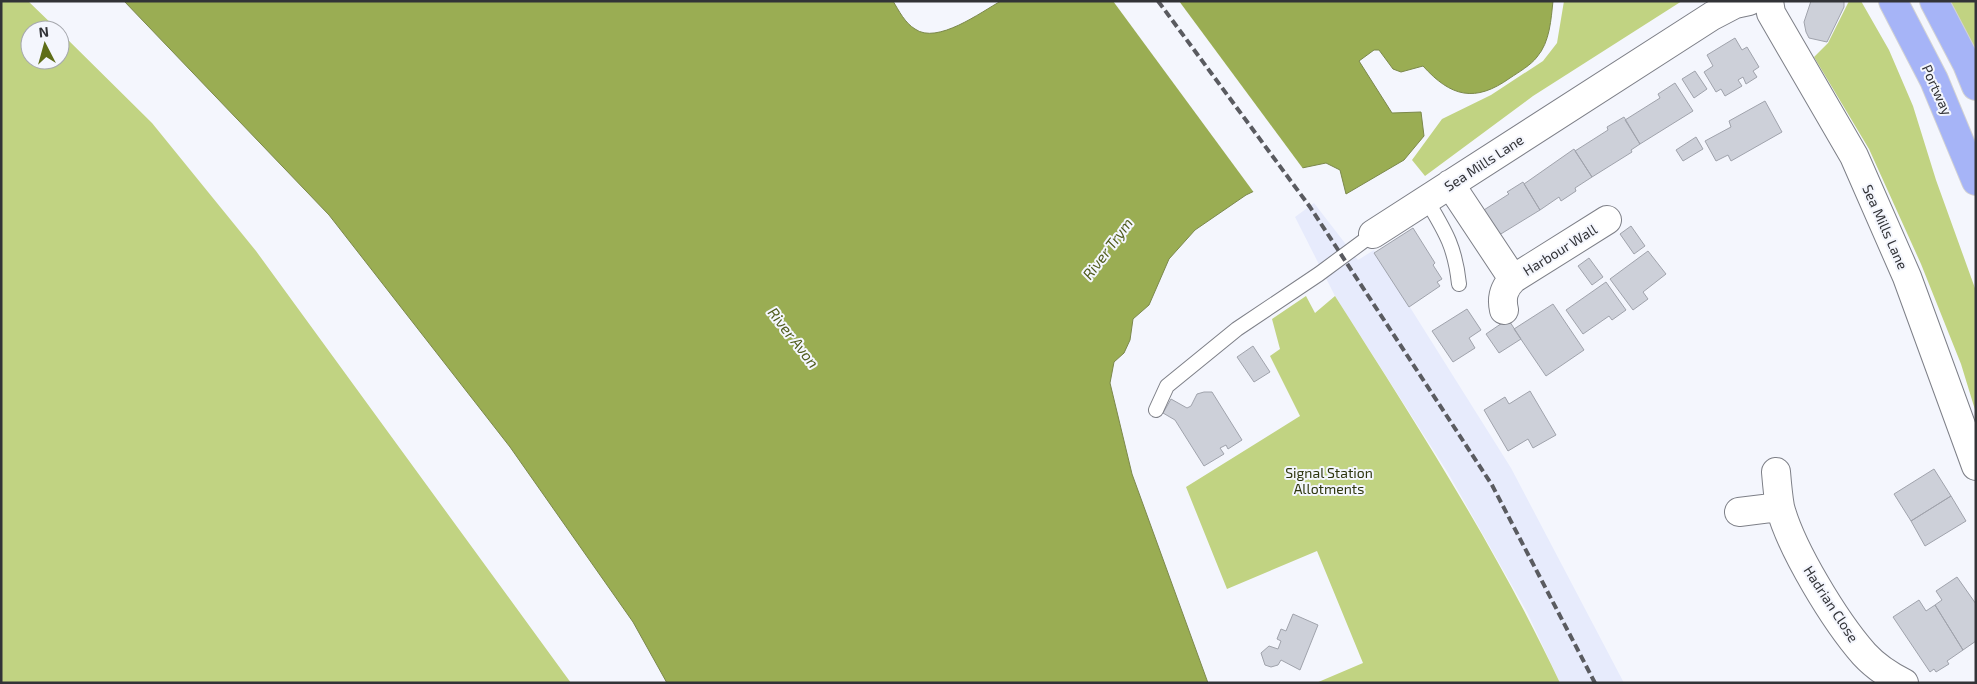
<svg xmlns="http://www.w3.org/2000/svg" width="1977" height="684" font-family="'Exo 2',sans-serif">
<rect width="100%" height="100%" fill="#f4f6fd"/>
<path fill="#e7ebfc" d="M 1314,203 L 1358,260 L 1374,250 L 1511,468 L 1624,683 L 1560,683 L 1527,612 L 1448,473 L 1335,296 L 1295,217 Z"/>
<path fill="#c1d382" d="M 1,1 L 28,1 L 58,30 L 30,30 L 30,60 L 60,60 L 60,32 L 152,123 L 256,251 L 571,683 L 1,683 Z
M 1564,1 L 1682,1 L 1533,96 L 1425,176 L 1412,160 L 1442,119 L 1491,95 L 1543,61 L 1557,43 Z
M 1849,1 L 1861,1 L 1889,50 L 1913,106 L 1936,180 L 1976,291 L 1976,413 L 1961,364 L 1921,264 L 1869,149 L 1814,57 L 1828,43 Z
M 1947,1 L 1976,1 L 1976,50 Z
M 1306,296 L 1315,313 L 1335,296 C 1415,422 1496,547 1560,683 L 1316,683 L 1363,663 L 1317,551 L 1227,589 L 1186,487 L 1300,416 L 1270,356 L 1280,349 L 1272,319 Z"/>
<path fill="#9aad53" stroke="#7b884b" d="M 124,1 L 893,1 C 899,11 905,23 915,29 C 937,45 981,12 1001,1 L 1553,1 C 1551,19 1550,42 1537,57 C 1531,65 1519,72 1510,78 C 1475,103 1451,97 1423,66 L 1401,72 L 1393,69 L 1379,50 L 1374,50 L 1359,61 L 1392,113 L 1421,112 L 1424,136 L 1404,160 L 1346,194 L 1340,170 L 1326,163 L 1302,168 L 1246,195 L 1195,230 L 1169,259 L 1149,305 L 1133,319 L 1130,340 L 1124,353 L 1114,362 L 1110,383 L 1132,474 L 1208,683 L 667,683 L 633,622 L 510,447 L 329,215 Z"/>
<path fill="#f4f6fd" d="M 1113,1 L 1179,1 L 1304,170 L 1255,194 Z"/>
<path fill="#cdd0d9" stroke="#a0a3ac" d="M 1811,1 L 1844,1 L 1844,7 L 1827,42 L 1809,38 L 1806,32 L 1804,22 Z
M 1735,38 L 1742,50 L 1747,47 L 1759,67 L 1753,71 L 1757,77 L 1746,84 L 1743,77 L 1738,80 L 1742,86 L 1725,96 L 1721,89 L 1716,92 L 1704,72 L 1713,66 L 1707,55 Z
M 1695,71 L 1707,89 L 1694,98 L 1682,79 Z
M 1675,83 L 1693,111 L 1640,144 L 1625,120 L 1660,98 L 1658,94 Z
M 1765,101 L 1782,132 L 1731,161 L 1728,155 L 1716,161 L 1705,141 L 1731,127 L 1729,121 Z
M 1624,117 L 1640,144 L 1631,150 L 1632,152 L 1592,177 L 1575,151 L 1608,130 L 1607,127 Z
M 1696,137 L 1703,149 L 1683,161 L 1676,150 Z
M 1574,149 L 1592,177 L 1575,188 L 1576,191 L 1561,201 L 1559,197 L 1540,210 L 1524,184 Z
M 1523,182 L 1540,210 L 1491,240 L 1476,215 L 1509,194 L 1507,192 Z
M 1631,226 L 1645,246 L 1634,254 L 1620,234 Z
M 1413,228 L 1435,263 L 1433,265 L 1442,279 L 1437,282 L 1440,286 L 1409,307 L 1374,253 Z
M 1648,251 L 1666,274 L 1643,292 L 1648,299 L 1633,310 L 1610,279 Z
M 1589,258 L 1603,277 L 1592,285 L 1578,266 Z
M 1606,282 L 1626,310 L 1612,320 L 1609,316 L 1583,334 L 1566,310 Z
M 1553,304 L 1584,350 L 1546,376 L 1514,329 Z
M 1467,309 L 1481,330 L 1469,338 L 1475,348 L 1453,362 L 1432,331 Z
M 1508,319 L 1521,339 L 1499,353 L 1486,334 Z
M 1253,346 L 1270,372 L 1254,382 L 1237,357 Z
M 1530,391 L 1556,435 L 1533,448 L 1528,439 L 1508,451 L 1484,410 L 1505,397 L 1509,404 Z
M 1204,392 L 1212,392 L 1242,440 L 1228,449 L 1226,445 L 1220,448 L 1224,454 L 1204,466 L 1175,420 L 1163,413 L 1171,399 L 1187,408 L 1191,406 L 1197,394 Z
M 1934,469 L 1951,496 L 1911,521 L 1894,494 Z
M 1951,496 L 1966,521 L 1925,546 L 1911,521 Z
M 1957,577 L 1976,604 L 1976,641 L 1963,650 L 1935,605 L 1942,600 L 1936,591 Z
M 1919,600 L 1926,611 L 1935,605 L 1963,650 L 1947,661 L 1949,664 L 1936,672 L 1934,669 L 1930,672 L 1893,617 Z
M 1293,614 L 1318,625 L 1300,670 L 1281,660 L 1278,665 L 1271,667 L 1265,665 L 1261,653 L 1269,646 L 1278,649 L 1281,641 L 1277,639 L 1281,629 L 1286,631 Z"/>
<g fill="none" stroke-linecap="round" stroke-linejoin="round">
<g stroke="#7d7f87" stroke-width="16">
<path id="service" d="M 1426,199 C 1445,231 1455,246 1459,284
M 1156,410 L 1167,386 L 1237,329 L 1319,274 L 1373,234"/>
</g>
<g stroke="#7d7f87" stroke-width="30">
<path id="minor" d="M 1769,1 L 1771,13 L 1854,156 L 1907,277 L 1976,466
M 1450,184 L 1513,279
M 1373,234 L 1712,16 L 1735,4 L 1749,1
M 1504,310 C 1501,297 1504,288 1513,279 L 1607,220
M 1776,472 C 1777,484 1778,496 1780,507 C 1791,549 1835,621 1864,654 C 1875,666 1890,676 1904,683
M 1739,512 L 1780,507"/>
</g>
<g stroke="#d2d2d3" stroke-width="30">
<path id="trunk" d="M 1893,1 L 1934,80 L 1976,181
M 1934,1 L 1967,64 L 1976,86"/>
</g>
<use href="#service" stroke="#fff" stroke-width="14"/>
<use href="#minor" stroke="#fff" stroke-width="28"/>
<use href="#trunk" stroke="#a6b4f7" stroke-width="28"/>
<path stroke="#5a5b60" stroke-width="4" stroke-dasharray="8 4" stroke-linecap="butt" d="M 1158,1 L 1310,207 L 1492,485 L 1595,683"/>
</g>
<g text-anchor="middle" stroke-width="4" stroke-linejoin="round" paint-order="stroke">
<g font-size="14" fill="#323337" stroke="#f4f6fd">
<text transform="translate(1937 90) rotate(66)" y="5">Portway</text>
<text transform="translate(1484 163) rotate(-33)" y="5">Sea Mills Lane</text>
<text transform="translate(1885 227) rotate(66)" y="5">Sea Mills Lane</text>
<text transform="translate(1560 250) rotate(-32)" y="5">Harbour Wall</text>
<text transform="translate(1831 604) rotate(57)" y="5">Hadrian Close</text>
</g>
<g font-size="14" fill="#2e360f" stroke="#f4f6fd">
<text x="1329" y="478">Signal Station<tspan x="1329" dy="16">Allotments</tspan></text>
</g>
<g font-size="15" font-style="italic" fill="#4f5b1b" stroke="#f4f6fd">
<text transform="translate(1108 249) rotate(-53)" y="5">River Trym</text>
<text transform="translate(793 338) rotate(52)" y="5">River Avon</text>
</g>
</g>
<rect width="1977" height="684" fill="none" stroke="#323337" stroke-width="5"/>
<g transform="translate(45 45) rotate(354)"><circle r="24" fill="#f4f6fd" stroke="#a6a8ae"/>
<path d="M0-4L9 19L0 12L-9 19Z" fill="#5e6d18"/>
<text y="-8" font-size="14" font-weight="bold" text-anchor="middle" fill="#323337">N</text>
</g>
</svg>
